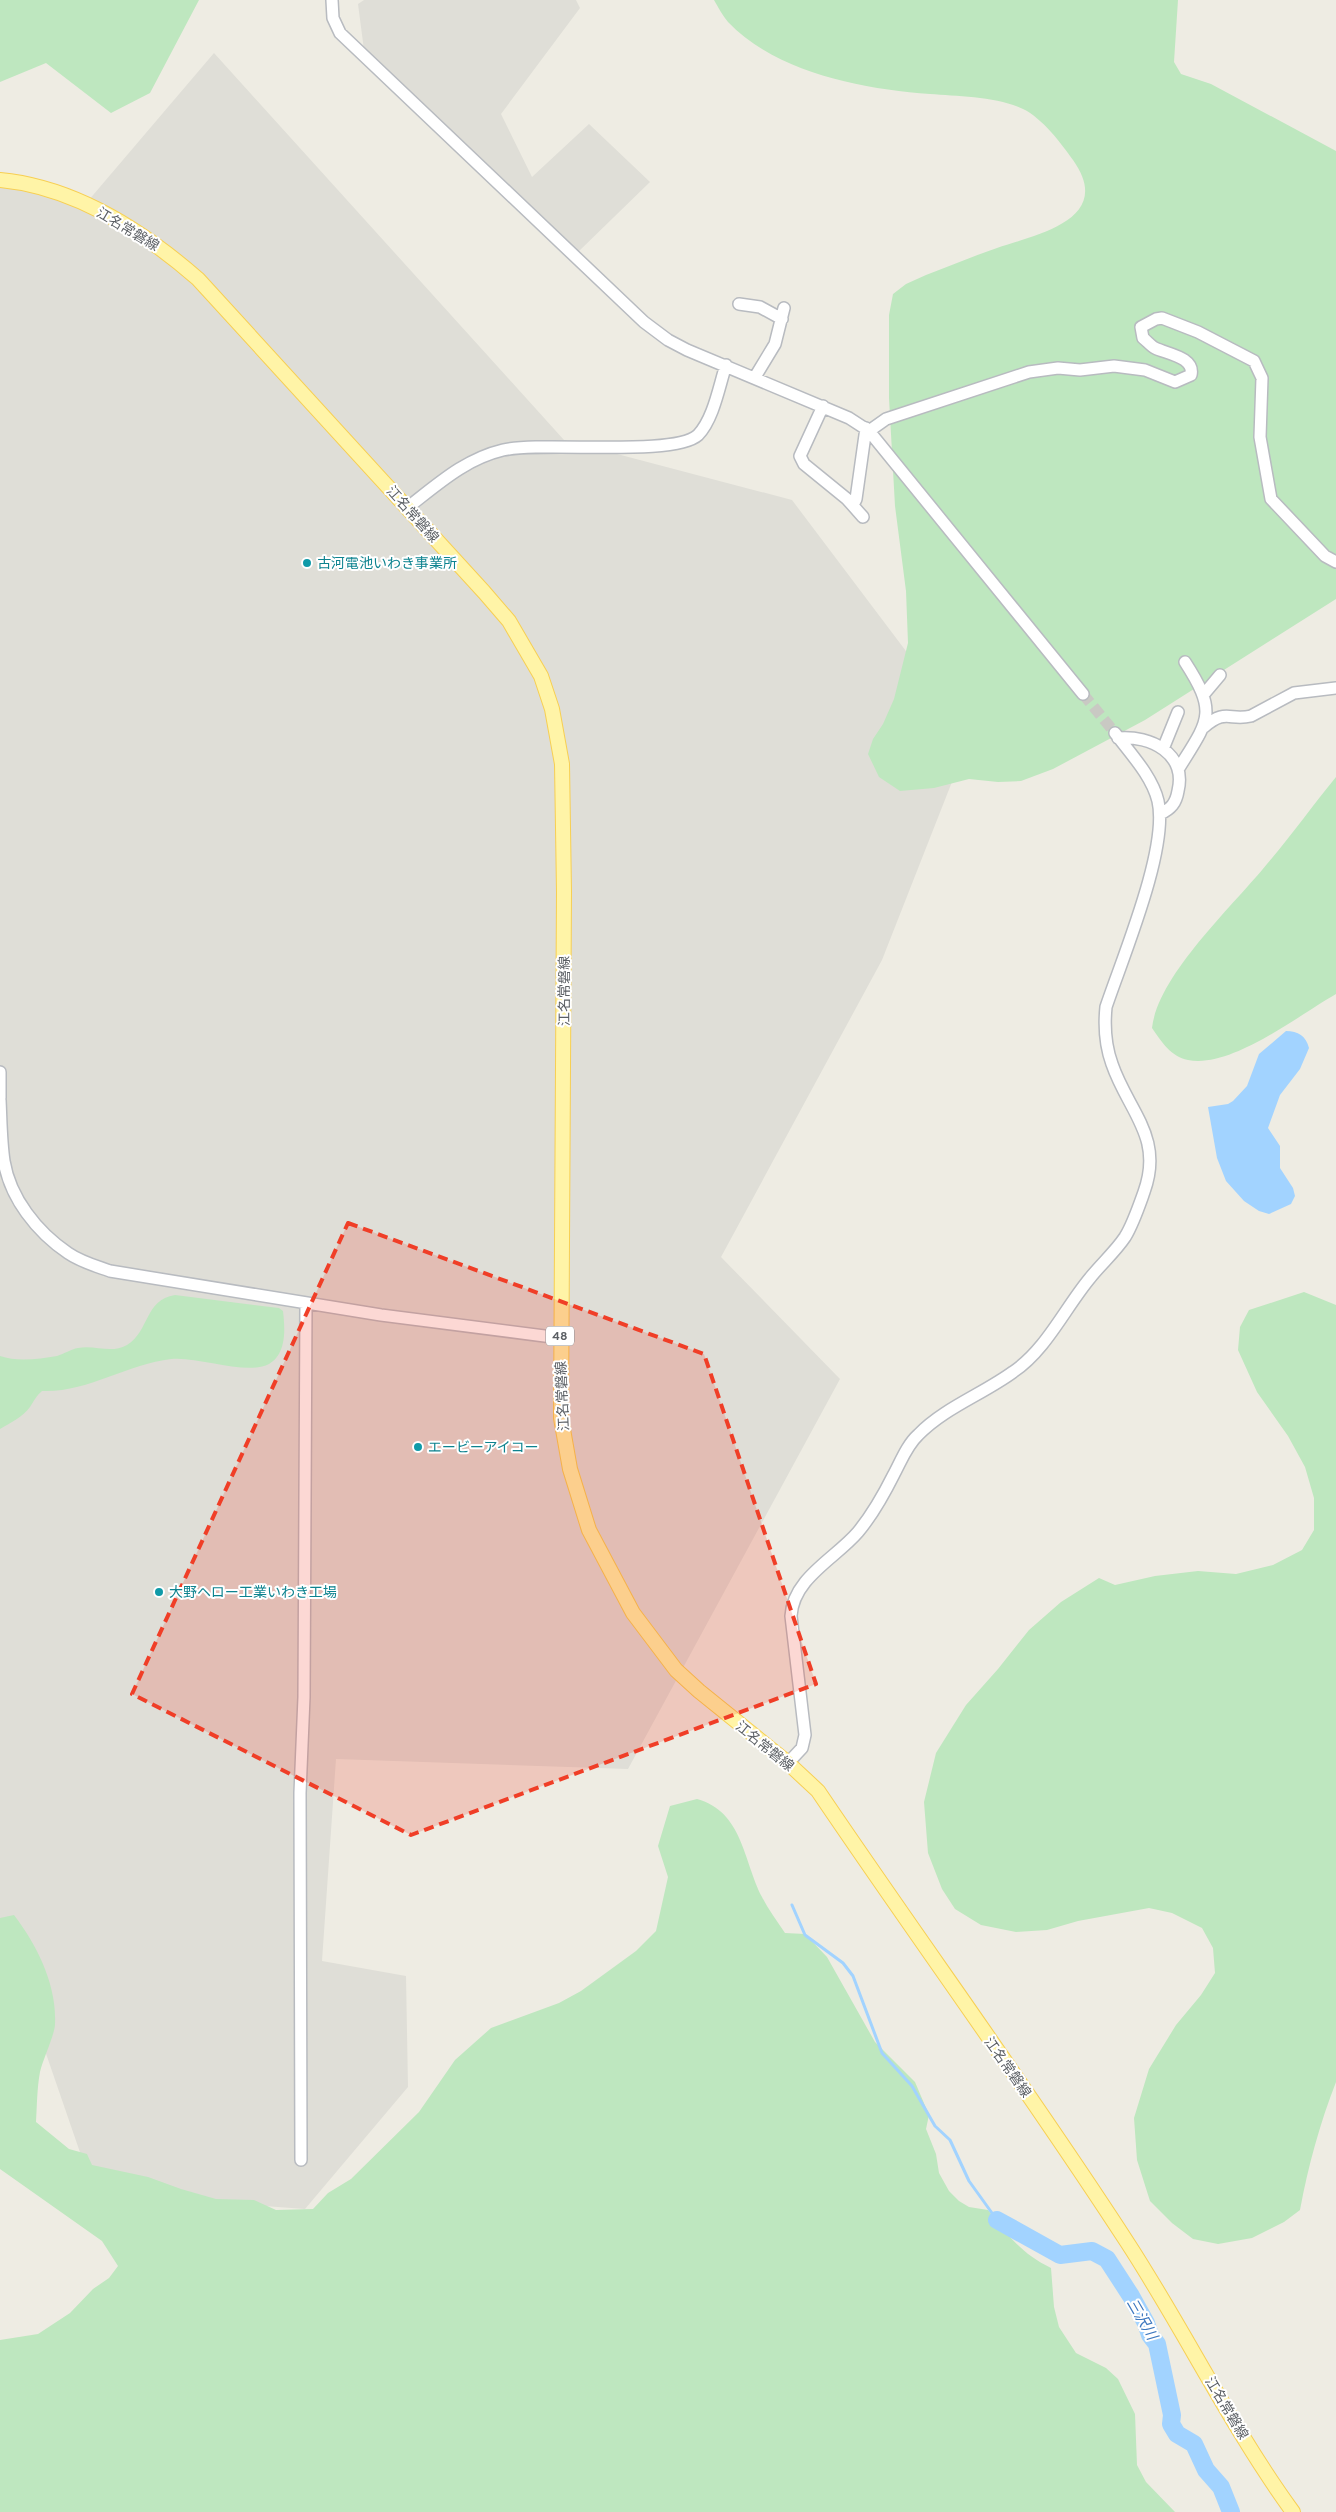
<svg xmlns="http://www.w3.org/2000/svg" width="1336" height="2512" font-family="Overpass,'Noto Sans JP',sans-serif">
<rect width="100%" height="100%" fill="#eeece3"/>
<path fill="#dfded7" d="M 364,0 L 576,0 L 580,8 L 501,114 L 532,177 L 589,124 L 650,182 L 577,253 L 364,50 L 358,4 Z
M 214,53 L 564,440 L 792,500 L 970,736 L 882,960 L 721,1257 L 840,1379 L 628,1769 L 336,1759 L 322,1961 L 406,1976 L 408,2087 L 305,2209 L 94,2193 L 0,1920 L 0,179 L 88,201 Z"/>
<path fill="#bee7bf" d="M 0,0 L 199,0 L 150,93 L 111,113 L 46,63 L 0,82 Z
M 714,0 L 1178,0 L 1174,62 L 1181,74 L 1211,84 L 1336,151 L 1336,599 L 1145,720 L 1053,769 L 1021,781 L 998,782 L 969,779 L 934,788 L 900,791 L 879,777 L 868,754 L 873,739 L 883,724 L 894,699 L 908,643 L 906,591 L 895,506 L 889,398 L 889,315 L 893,294 L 906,284 L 926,275 C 950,266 973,256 997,248 C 1038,234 1115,219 1073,160 C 1061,143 1042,118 1023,109 C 999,97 957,96 930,94 C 863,89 777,73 728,22 C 723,16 718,7 714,0 Z
M 1336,777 L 1336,994 C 1299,1015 1231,1069 1188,1060 C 1171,1057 1161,1041 1152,1028 C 1158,975 1233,906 1267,864 C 1291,836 1313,805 1336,777 Z
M 1304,1292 L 1336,1305 L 1336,2082 C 1320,2123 1308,2166 1300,2210 L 1284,2222 L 1252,2238 L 1218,2244 L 1193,2239 L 1172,2223 L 1150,2201 L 1137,2160 L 1134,2118 L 1149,2069 L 1176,2025 L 1201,1995 L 1215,1973 L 1213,1948 L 1202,1928 L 1172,1913 L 1149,1908 L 1078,1921 L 1047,1930 L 1016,1932 L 981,1925 L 955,1909 L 942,1889 L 928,1853 L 924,1802 L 936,1753 L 966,1705 L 998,1669 L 1029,1630 L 1061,1602 L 1099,1578 L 1115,1585 L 1155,1576 L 1198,1571 L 1236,1574 L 1273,1565 L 1302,1550 L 1314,1530 L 1314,1498 L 1305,1467 L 1288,1436 L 1257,1392 L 1238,1350 L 1240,1327 L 1249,1310 Z
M 175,1295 L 279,1308 L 283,1311 C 285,1328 287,1354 269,1364 C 247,1376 198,1356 171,1359 C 128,1364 86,1393 42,1391 C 36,1396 34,1401 30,1407 C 23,1417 10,1423 0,1429 L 0,1356 C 17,1362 39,1359 57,1356 C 64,1354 71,1349 78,1348 C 96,1345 111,1354 127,1345 C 150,1331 144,1300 175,1295 Z
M 697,1799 C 743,1812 743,1860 762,1897 C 768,1909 777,1921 785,1933 L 805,1934 L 827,1957 L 875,2042 L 915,2082 L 929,2115 L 926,2129 L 936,2154 L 939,2173 L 949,2191 L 959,2201 L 969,2207 L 988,2210 C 1006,2234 1023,2255 1051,2268 L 1054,2307 L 1059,2327 L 1076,2353 L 1106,2368 L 1118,2379 L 1135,2414 L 1137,2465 L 1146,2482 L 1175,2512 L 0,2512 L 0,2340 L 38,2334 L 70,2313 L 93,2289 L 109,2278 L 118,2266 L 102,2241 L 0,2169 L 0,1918 L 14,1915 C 37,1945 57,1985 55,2024 C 55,2034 43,2059 40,2072 C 37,2088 37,2106 36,2122 L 69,2149 L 87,2154 L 92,2165 L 148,2177 L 181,2189 L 216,2199 L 254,2200 L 276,2210 L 313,2209 L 328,2193 L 351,2179 L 419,2112 L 455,2060 L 491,2028 L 559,2003 L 581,1991 L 636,1951 L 656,1931 L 668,1877 L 658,1846 L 670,1806 Z"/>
<path fill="#a2d3ff" d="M 1286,1031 C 1298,1031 1306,1036 1309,1048 L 1300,1069 L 1280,1095 L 1268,1128 L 1280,1146 L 1280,1168 L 1293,1188 L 1295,1196 L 1291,1204 L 1269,1214 L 1259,1211 L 1244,1201 L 1226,1181 L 1217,1158 L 1208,1107 L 1228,1104 L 1233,1101 L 1247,1086 L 1259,1054 Z"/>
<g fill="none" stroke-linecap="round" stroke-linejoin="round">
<path stroke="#a2d3ff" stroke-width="3" d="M 792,1905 L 805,1935 L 843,1963 L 853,1976 L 882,2053 L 912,2086 L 935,2126 L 950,2140 L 969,2181 L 997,2220"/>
<path stroke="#a2d3ff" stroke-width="18" d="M 997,2220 L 1060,2255 L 1092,2251 L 1107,2259 L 1131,2296 L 1146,2323 L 1150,2335 L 1157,2344 L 1172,2415 L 1171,2424 L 1177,2434 L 1194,2444 L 1206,2470 L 1221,2487 L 1231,2512"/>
<path stroke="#c9c9c3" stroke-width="11" stroke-dasharray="11 5.5" stroke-linecap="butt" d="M 1083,694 L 1115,733"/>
<g stroke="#b8bbc0" stroke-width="14">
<path id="minor" d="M 332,0 L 333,18 L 340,33 L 644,322 L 668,340 L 687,350 L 849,418 L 869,431 L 1083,694
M 739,304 L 760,307 L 782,319
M 755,377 L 775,344 L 784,308
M 823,406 L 800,456 L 804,464 L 847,499 L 863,517
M 869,431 L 886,419 L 1029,372 L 1058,368 L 1080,370 L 1114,366 L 1145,370 L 1175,382 L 1191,375 C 1195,357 1167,354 1155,348 C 1151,346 1147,341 1143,338 L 1141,327 L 1156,319 L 1162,318 L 1198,332 L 1254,361 L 1262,378 L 1260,437 L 1271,499 L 1325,556 L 1336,562
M 853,505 L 856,499 L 866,428
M 407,508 C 438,484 465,459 503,450 C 543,441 674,457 698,435 C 714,418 719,386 726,365
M 1204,694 L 1220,675
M 1204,727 C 1226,708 1229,721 1251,716 L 1294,693 L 1336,688
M 1118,738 C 1151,735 1187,754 1178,791 C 1176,803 1171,809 1160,814
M 1163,749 L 1178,712
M 1179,768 C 1209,720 1218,713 1185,662
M 0,1072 L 0,1098
M 0,1100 C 1,1120 1,1141 4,1161 C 10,1198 37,1232 68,1253 C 81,1262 96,1266 110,1271 L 381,1315 L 560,1338
M 788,1763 L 802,1748 L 805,1735 L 791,1616 C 793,1578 836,1558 858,1532 C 873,1514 884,1494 894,1474 C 901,1461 907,1445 918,1435 C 944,1408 983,1394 1013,1372 C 1046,1350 1065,1308 1090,1278 C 1101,1264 1115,1252 1125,1237 C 1133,1224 1139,1206 1144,1192 C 1164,1137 1128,1111 1112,1064 C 1105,1045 1104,1027 1106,1007 C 1122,959 1169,848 1158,801 C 1152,776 1130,753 1115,733
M 301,2160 L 300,1793 L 304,1697 L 306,1303"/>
</g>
<g stroke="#f7cf53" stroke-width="16">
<path id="major" d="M 0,180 C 75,187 143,231 198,279 L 484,592 L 509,621 L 541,676 L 552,709 L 562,764 L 564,892 L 561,1418 L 570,1469 L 589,1530 L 633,1613 L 676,1670 L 699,1691 L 788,1763 L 818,1791 C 920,1942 1028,2089 1127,2242 C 1185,2331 1231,2427 1293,2512"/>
</g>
<use href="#minor" stroke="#fff" stroke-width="11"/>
<use href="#major" stroke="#fff4a7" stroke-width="14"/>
</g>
<path fill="#f03e27" fill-opacity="0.2" stroke="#f03e27" stroke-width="4" stroke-dasharray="10 6" stroke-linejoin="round" d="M 348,1223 L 704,1354 L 816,1684 L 411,1835 L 132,1694 Z"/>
<g fill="#0f9aa8" stroke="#fff" stroke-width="2">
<circle cx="307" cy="563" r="5"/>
<circle cx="418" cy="1447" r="5"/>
<circle cx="159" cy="1592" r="5"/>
</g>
<g text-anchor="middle" stroke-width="4" stroke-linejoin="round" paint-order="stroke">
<rect fill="#fff" stroke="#8c8f92" stroke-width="1" x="546" y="1326.5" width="28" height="19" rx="4"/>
<g font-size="12" font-weight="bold" fill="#5b5f64">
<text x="560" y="1340">48</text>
</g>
<g font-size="14" fill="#5b5f64" stroke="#fff">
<text transform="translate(128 229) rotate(31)" y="5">江名常磐線</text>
<text transform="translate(413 514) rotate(48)" y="5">江名常磐線</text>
<text transform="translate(564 991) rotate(-90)" y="5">江名常磐線</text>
<text transform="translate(562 1396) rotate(-93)" y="5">江名常磐線</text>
<text transform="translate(765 1746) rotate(39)" y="5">江名常磐線</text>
<text transform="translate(1008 2067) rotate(55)" y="5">江名常磐線</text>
<text transform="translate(1227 2408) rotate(59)" y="5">江名常磐線</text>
</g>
<g font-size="14" fill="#0d838f" stroke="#fff" text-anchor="start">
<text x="317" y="568">古河電池いわき事業所</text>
<text x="428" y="1452">エービーアイコー</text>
<text x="169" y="1597">大野ヘロー工業いわき工場</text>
</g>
<g font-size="15" font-style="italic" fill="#3d78bf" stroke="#fff">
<text transform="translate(1142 2319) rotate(60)" y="5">三沢川</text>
</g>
</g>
</svg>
